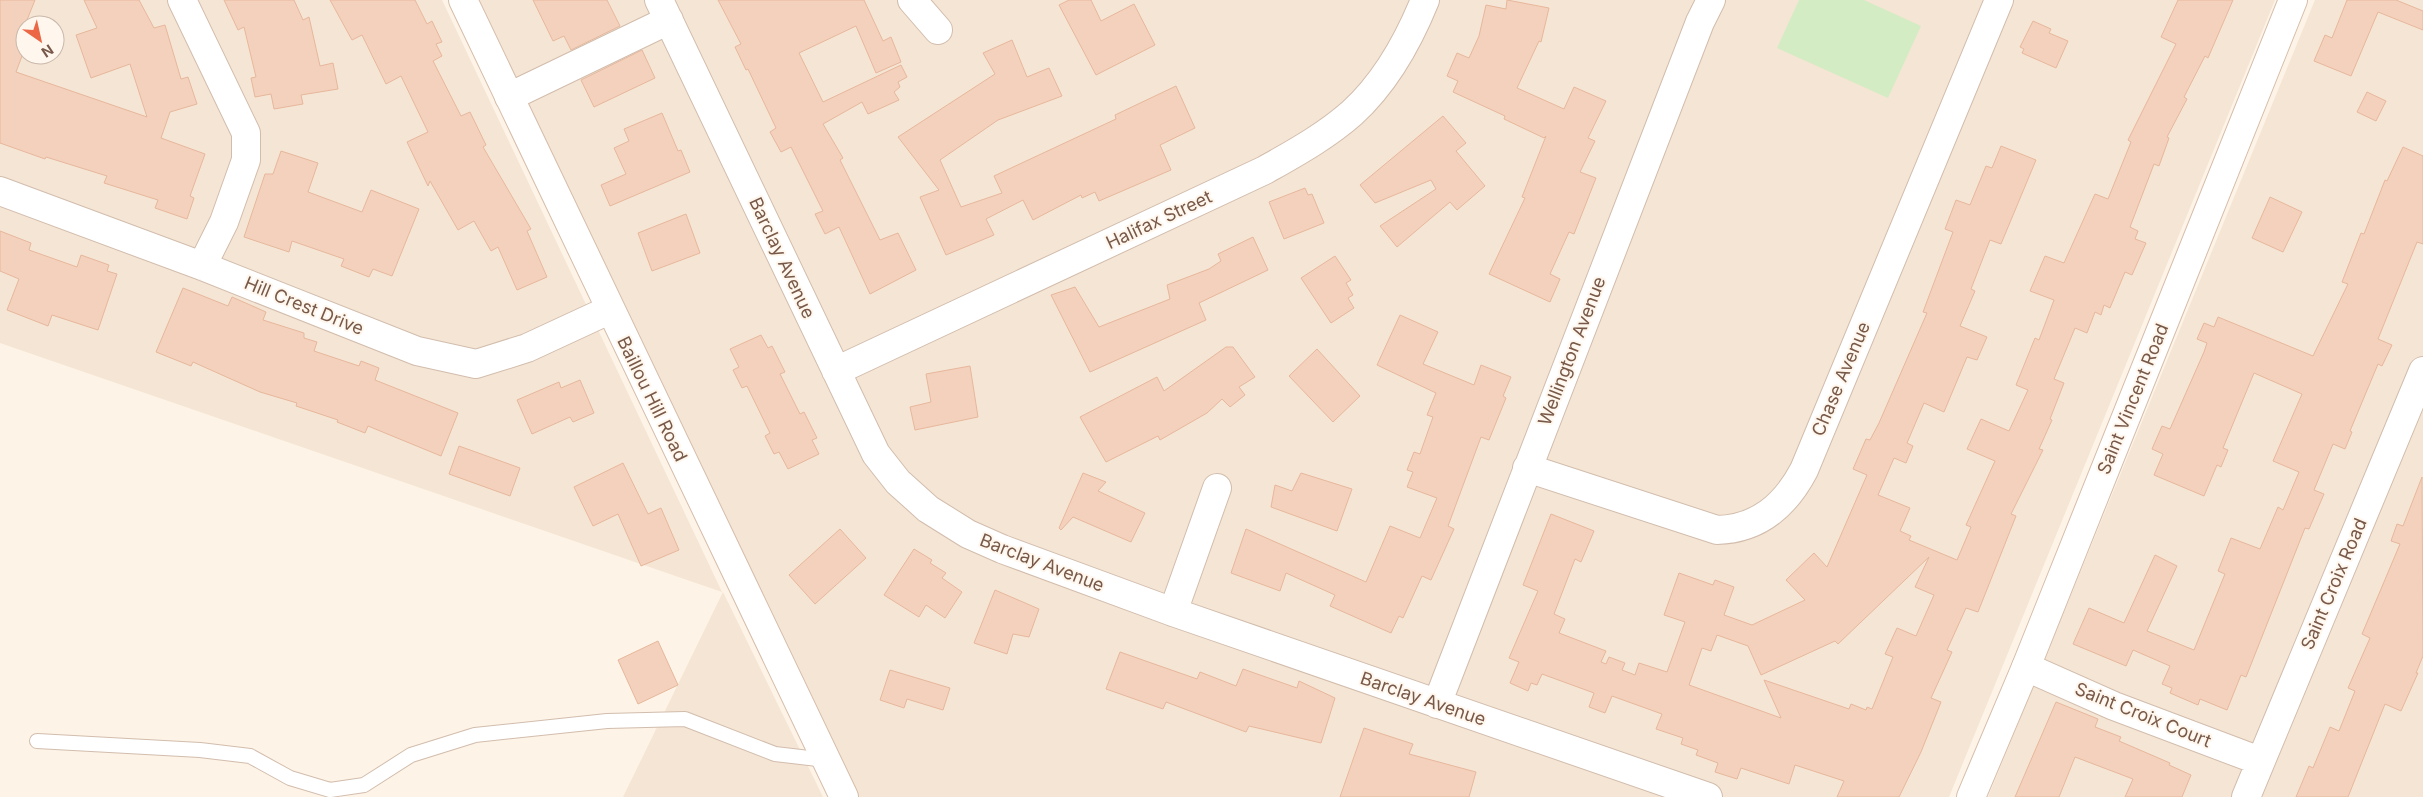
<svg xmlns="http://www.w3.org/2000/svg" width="2423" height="797" font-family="Inter,sans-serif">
<rect width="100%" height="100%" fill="#fdf3e6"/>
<path fill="#f5e5d4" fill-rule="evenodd" d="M 0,0 L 442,0 L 722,592 L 0,343 ZM 25,25 L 55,25 L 55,55 L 25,55 Z
M 479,0 L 2275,0 L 1949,797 L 846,797 L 826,760 L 772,613 Z
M 2315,0 L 2423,0 L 2423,797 L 1988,797 Z
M 723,592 L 823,797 L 623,797 Z"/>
<path fill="#d4ecc3" d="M 1799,0 L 1864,0 L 1921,26 L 1888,98 L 1777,48 Z"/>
<path fill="#f4d1bc" stroke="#e7b79c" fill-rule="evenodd" d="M 0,0 L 35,0 L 25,25 L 25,48 L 16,72 L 147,117 L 130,64 L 91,78 L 76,35 L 97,28 L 84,0 L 139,0 L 154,28 L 165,25 L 181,79 L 188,77 L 197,104 L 170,112 L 161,138 L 205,154 L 190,196 L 194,198 L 187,219 L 155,208 L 158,200 L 104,183 L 107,176 L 46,157 L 45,159 L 0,143 Z
M 224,0 L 294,0 L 303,20 L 309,17 L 320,66 L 333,63 L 338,89 L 301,95 L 303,104 L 274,109 L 271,94 L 255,97 L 251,78 L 256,77 L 244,27 L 238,30 Z
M 330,0 L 415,0 L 427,24 L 432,21 L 442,42 L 436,44 L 442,56 L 433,61 L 461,116 L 470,112 L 486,145 L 483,147 L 531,229 L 527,231 L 547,277 L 517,290 L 498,247 L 491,251 L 474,221 L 458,230 L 430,181 L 428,186 L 407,142 L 428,132 L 401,76 L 386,84 L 362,35 L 352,40 Z
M 533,0 L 607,0 L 620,26 L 571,50 L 564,36 L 553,41 Z
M 718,0 L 864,0 L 883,41 L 891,37 L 901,62 L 876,73 L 856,26 L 799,53 L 823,102 L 901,65 L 907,77 L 898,82 L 900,87 L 894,92 L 899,100 L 868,114 L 862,102 L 823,124 L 843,158 L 840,160 L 880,240 L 898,233 L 916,270 L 870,294 L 839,227 L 825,234 L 815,214 L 823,211 L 791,147 L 781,152 L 770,132 L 776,128 L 748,69 L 746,70 L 735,47 L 741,44 Z
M 1069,0 L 1091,0 L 1101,21 L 1134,4 L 1155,45 L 1096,75 L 1059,5 Z
M 1507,0 L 1549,8 L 1541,42 L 1539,41 L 1517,88 L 1564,109 L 1574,87 L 1606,101 L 1588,138 L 1595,141 L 1580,172 L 1596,178 L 1574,234 L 1569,232 L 1550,274 L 1560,279 L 1550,302 L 1489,274 L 1525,198 L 1522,197 L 1546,136 L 1544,138 L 1504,119 L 1505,116 L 1453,92 L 1458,81 L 1447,76 L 1457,53 L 1469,58 L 1479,36 L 1486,5 L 1506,9 Z
M 2178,0 L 2233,0 L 2208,58 L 2205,56 L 2184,97 L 2187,99 L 2167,137 L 2169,138 L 2159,166 L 2154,164 L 2130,227 L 2138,231 L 2135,239 L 2146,243 L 2132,275 L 2125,272 L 2110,308 L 2104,305 L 2101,315 L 2095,312 L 2087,333 L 2075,328 L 2054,379 L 2064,383 L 2050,419 L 2052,420 L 2039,449 L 2043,450 L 2011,514 L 2016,516 L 1978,612 L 1966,608 L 1947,650 L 1952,652 L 1931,698 L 1941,702 L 1921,752 L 1899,797 L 1837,797 L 1844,781 L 1795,765 L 1789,784 L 1741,768 L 1737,779 L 1715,772 L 1718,763 L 1696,755 L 1698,750 L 1681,744 L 1683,738 L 1656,729 L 1662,714 L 1612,696 L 1605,713 L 1589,707 L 1594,693 L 1542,674 L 1537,685 L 1531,683 L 1528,691 L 1510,683 L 1519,662 L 1509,658 L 1538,591 L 1523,585 L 1551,514 L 1594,531 L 1581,562 L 1575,559 L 1554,614 L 1565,619 L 1559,633 L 1606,651 L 1601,662 L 1606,664 L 1609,657 L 1625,663 L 1622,670 L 1635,675 L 1639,663 L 1667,672 L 1685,622 L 1664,615 L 1679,573 L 1713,585 L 1715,580 L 1734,587 L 1724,615 L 1752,625 L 1805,600 L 1786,580 L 1814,553 L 1827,567 L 1867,475 L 1853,469 L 1866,439 L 1870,440 L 1879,423 L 1927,313 L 1923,312 L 1953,232 L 1945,229 L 1956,200 L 1970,205 L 1986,166 L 1992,168 L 2001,146 L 2036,160 L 2001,244 L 1990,240 L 1971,289 L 1975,291 L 1960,326 L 1987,337 L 1977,360 L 1967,357 L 1944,412 L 1924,403 L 1907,443 L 1913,446 L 1906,463 L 1894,458 L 1878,495 L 1910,508 L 1900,531 L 1911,536 L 1909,540 L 1957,560 L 1971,527 L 1966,525 L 1995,461 L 1967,449 L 1981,419 L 2009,431 L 2028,390 L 2016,385 L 2035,338 L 2039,340 L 2054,300 L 2030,291 L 2045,256 L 2064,263 L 2095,194 L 2108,199 L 2131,142 L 2128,140 L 2176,44 L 2161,37 ZM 1929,557 L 1915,587 L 1934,595 L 1916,636 L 1897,628 L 1885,654 L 1893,657 L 1872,709 L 1867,707 L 1866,710 L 1851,704 L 1849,709 L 1764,680 L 1781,718 L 1689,685 L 1702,648 L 1711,651 L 1717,635 L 1748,646 L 1761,675 L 1835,641 L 1838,644 Z
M 2347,0 L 2396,0 L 2423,11 L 2423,30 L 2378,12 L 2351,76 L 2314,61 L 2325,35 L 2332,38 Z
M 2033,21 L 2051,29 L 2049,33 L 2068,41 L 2056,68 L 2022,53 L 2024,49 L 2020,47 Z
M 1012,40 L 1027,77 L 1049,68 L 1062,96 L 998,120 L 940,160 L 961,207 L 1002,193 L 994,176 L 1116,119 L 1115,115 L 1176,86 L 1195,128 L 1160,145 L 1171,170 L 1099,201 L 1095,192 L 1082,198 L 1081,195 L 1033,220 L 1023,200 L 986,219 L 994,235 L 946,255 L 920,197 L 939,190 L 898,137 L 995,74 L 983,53 Z
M 642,50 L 655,78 L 594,107 L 581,80 Z
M 2367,92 L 2386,101 L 2376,121 L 2357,112 Z
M 662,113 L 678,151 L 681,150 L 690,172 L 610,206 L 601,185 L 626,174 L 614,148 L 629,141 L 624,129 Z
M 1443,116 L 1466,143 L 1456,151 L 1485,186 L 1457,210 L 1450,202 L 1397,247 L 1380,226 L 1436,189 L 1431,180 L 1375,203 L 1360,185 Z
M 2403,147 L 2423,156 L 2423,244 L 2417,242 L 2378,339 L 2392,345 L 2382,366 L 2378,364 L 2350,431 L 2352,432 L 2345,449 L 2333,444 L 2314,490 L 2324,494 L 2309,529 L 2305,528 L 2246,677 L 2241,675 L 2227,710 L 2200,699 L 2198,705 L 2170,693 L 2172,688 L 2162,684 L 2170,666 L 2133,650 L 2126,666 L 2073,644 L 2089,608 L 2124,623 L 2155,555 L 2177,566 L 2147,631 L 2194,650 L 2225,574 L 2218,571 L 2231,538 L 2260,549 L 2278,507 L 2283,510 L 2299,472 L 2273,461 L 2302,394 L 2254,373 L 2223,448 L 2228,450 L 2221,467 L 2217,465 L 2204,496 L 2154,475 L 2163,454 L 2152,449 L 2162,426 L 2170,429 L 2204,352 L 2207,343 L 2197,339 L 2204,323 L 2214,327 L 2218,317 L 2313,356 L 2348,284 L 2342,282 L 2361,233 L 2364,234 L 2385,180 L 2387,181 Z
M 281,151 L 318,163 L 308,192 L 362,212 L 371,190 L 419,209 L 392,276 L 373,269 L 369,277 L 341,266 L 344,259 L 292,241 L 289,252 L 244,237 L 265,174 L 273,174 Z
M 1305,188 L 1308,195 L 1312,194 L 1324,223 L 1284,239 L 1269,202 Z
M 2270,197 L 2302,212 L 2283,252 L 2252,238 Z
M 686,214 L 700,253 L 652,271 L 638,233 Z
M 0,231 L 31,243 L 29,250 L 77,267 L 81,255 L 109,265 L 107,271 L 117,274 L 98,330 L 52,315 L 48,326 L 7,310 L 19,279 L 0,271 Z
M 1253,237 L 1268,270 L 1199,303 L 1206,320 L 1090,372 L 1051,295 L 1075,287 L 1099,327 L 1170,299 L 1167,285 L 1209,269 L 1221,261 L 1218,254 Z
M 1335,256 L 1351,280 L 1346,283 L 1353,295 L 1348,298 L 1354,308 L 1331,323 L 1301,278 Z
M 183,288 L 228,306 L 232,297 L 266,312 L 263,320 L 304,333 L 304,338 L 317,342 L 314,351 L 359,366 L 361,361 L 379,368 L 375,380 L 458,413 L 441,456 L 368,426 L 365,433 L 337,422 L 338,420 L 296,406 L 297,403 L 260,392 L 193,362 L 191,366 L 156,352 Z
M 1400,315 L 1438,332 L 1423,364 L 1474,385 L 1481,365 L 1511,377 L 1503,396 L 1506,398 L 1489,440 L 1481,437 L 1448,526 L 1454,529 L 1431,580 L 1422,576 L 1403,618 L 1399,616 L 1391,633 L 1330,606 L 1335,595 L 1286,573 L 1280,591 L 1231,573 L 1246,529 L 1366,582 L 1390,526 L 1420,538 L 1437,498 L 1407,487 L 1413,472 L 1407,470 L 1414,452 L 1420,454 L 1433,417 L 1427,415 L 1436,393 L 1377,365 Z
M 761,335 L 768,348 L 772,346 L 785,372 L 780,374 L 800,414 L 804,412 L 817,438 L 812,440 L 819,454 L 788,469 L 779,452 L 774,454 L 765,436 L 770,433 L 747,386 L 742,388 L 733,370 L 739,367 L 730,349 Z
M 1226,347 L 1233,347 L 1255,377 L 1239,387 L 1245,395 L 1230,407 L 1222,399 L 1207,413 L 1160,440 L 1158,436 L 1106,462 L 1080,417 L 1157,377 L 1164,391 Z
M 1317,349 L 1360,396 L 1333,422 L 1289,376 Z
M 970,366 L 978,417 L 915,430 L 910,407 L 931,402 L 926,374 Z
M 580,380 L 594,413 L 573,422 L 570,417 L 532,434 L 517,400 L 559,382 L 561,388 Z
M 459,446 L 520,468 L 510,496 L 449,474 Z
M 623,463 L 648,514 L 661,508 L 679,550 L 641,566 L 618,514 L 593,526 L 574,487 Z
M 1083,473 L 1106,482 L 1098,491 L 1145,513 L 1131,542 L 1073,517 L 1061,530 L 1059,528 Z
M 1301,473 L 1352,489 L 1337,531 L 1271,507 L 1275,485 L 1292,491 Z
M 2422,477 L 2423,656 L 2416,673 L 2418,673 L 2401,711 L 2385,704 L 2348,797 L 2296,797 L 2309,766 L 2313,768 L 2330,727 L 2339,731 L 2355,691 L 2348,688 L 2370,638 L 2362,634 L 2400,544 L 2391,541 L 2397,524 L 2403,526 Z
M 840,529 L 866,558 L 815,604 L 789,575 Z
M 914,549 L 932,560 L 930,563 L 946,573 L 942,578 L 962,592 L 945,618 L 926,605 L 919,617 L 884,595 Z
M 995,590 L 1039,609 L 1029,637 L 1013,634 L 1007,654 L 974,643 Z
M 658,641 L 678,685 L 638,704 L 618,660 Z
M 1120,652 L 1197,679 L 1200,672 L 1236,686 L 1243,669 L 1297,688 L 1299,681 L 1335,698 L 1321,743 L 1249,726 L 1246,732 L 1166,702 L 1163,709 L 1106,689 Z
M 890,670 L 950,688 L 943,710 L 907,699 L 904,708 L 880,700 Z
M 2056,702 L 2098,719 L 2095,727 L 2121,737 L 2119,741 L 2170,763 L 2169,765 L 2191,775 L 2182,797 L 2125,797 L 2133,779 L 2075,757 L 2059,797 L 2015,797 Z
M 1364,728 L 1413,744 L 1409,754 L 1476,772 L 1469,797 L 1340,797 Z"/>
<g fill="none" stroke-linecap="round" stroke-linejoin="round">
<g stroke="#d2bdad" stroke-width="16">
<path id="lane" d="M 37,741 L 200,750 L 250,756 L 290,778 L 330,790 L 364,785 L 411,755 L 475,735 L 607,721 L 685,719 L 775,754 L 826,760"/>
</g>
<g stroke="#d2bdad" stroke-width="30">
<path id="street" d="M 182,0 L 246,133 L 246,160 L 224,222 L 202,266
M 659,0 L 876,454 L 898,482 L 928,509 L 968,534 L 1002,549 L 1173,612 L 1708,797
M 912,0 L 938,30
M 509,97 L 669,20
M 0,191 L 202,266 L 417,351 L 476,364 L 527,348 L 609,310
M 836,371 L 1265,170 C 1295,153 1326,136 1352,113 C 1386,82 1408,42 1425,0
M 1527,468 L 1717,530 C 1758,529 1785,506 1804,470 L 1999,0
M 1173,612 L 1217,488
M 2026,667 L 2114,706 L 2260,761
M 1437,704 L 1700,22 L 1711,0
M 2246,797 L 2423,371"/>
</g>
<g stroke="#d5bdab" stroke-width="30">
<path id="secondary" d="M 463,0 L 844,797
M 1971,797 L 2026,667 L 2293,0"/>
</g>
<use href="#lane" stroke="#fff" stroke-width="14"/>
<use href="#street" stroke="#fff" stroke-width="28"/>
<use href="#secondary" stroke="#fff" stroke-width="28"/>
</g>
<g text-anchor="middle" stroke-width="4" stroke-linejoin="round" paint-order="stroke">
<g font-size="18" fill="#785949" stroke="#fff7ed">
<text transform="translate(1159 220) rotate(-25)" y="6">Halifax Street</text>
<text transform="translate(782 258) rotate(65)" y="6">Barclay Avenue</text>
<text transform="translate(304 306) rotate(22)" y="6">Hill Crest Drive</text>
<text transform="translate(1572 351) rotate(-69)" y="6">Wellington Avenue</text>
<text transform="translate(1841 379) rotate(-67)" y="6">Chase Avenue</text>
<text transform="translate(652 399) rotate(64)" y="6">Baillou Hill Road</text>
<text transform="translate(2133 399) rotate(-68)" y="6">Saint Vincent Road</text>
<text transform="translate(1042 563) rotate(21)" y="6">Barclay Avenue</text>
<text transform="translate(2334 584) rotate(-67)" y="6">Saint Croix Road</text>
<text transform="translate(1423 699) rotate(19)" y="6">Barclay Avenue</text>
<text transform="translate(2143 715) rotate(22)" y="6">Saint Croix Court</text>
</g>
</g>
<g transform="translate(40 40) rotate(146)"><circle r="24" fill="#fff7ed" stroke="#c9b8ab"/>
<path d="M0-4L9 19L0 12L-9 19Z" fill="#ec6746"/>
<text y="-8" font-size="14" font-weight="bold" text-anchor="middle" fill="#785949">N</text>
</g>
</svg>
